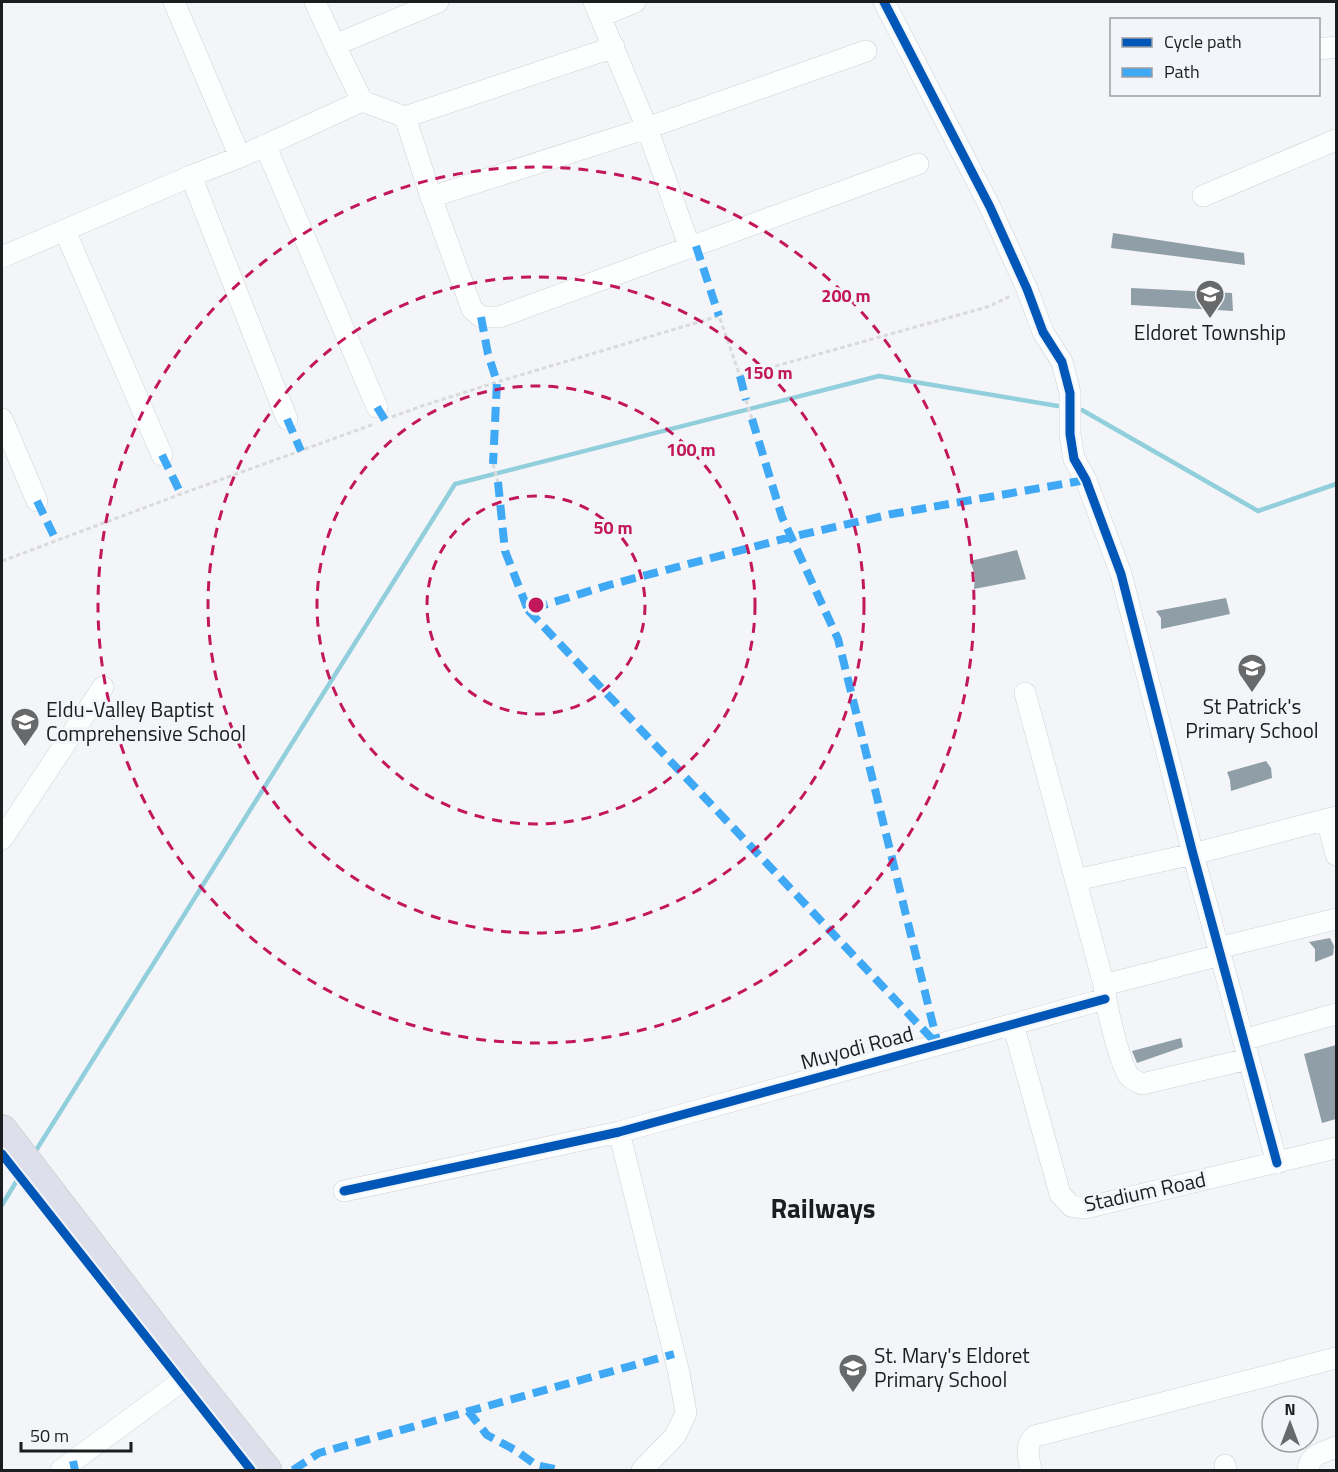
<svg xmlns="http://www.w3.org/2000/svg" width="1338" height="1472" font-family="'Titillium Web',sans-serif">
<rect width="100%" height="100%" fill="#f3f5f8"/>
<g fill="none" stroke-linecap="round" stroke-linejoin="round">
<path stroke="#92cfdd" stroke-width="4.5" d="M 1082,410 L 1258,511 L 1336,484
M 35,1152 L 455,484 L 879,376 L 1058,406
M 2,1205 L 19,1177"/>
</g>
<path fill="#909fa7" d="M 1113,233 L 1244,253 L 1245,265 L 1111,248 Z
M 1131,288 L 1232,293 L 1233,311 L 1131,305 Z
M 1017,550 L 1026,579 L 974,589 L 975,575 L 970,561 Z
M 1226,598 L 1230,614 L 1161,629 L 1161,618 L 1156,611 Z
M 1266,761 L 1271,768 L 1272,778 L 1231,791 L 1230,780 L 1227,772 Z
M 1330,938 L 1334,946 L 1333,955 L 1315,962 L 1315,949 L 1309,942 Z
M 1181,1038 L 1183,1047 L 1137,1063 L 1132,1051 Z
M 1336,1045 L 1336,1119 L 1322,1123 L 1304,1054 Z"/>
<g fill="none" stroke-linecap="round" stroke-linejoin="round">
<g stroke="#d0d1d4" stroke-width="22">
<path id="minor" d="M 174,2 L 240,157
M 315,2 L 335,45
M 594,2 L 647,128 L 690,248
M 884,2 L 990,207 L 1027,289 L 1043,332 L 1062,362 L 1070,393 L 1070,434 L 1074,459 L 1086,480 L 1121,574 L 1193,854 L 1277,1163
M 601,16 L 635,2
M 1318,49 L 1336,47
M 362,101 L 405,117 L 431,197 L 472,309 L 481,317 L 499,317 L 918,164
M 405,117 L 614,47
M 265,145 L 377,407
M 191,176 L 287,419
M 1203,196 L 1336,140
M 431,197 L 647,128 L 866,51
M 65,231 L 162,455
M 2,257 L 191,176 L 240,157 L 362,101 L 335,45 L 438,2
M 2,419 L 37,501
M 1025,693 L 1104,985 C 1105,1001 1120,1067 1130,1077 C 1133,1080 1139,1082 1142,1084 L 1248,1059
M 1327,819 L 1336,855
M 2,839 L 103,687
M 1076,880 L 1193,854 L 1336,817
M 1218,948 L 1336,919
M 1104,985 L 1220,955
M 1013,1024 L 1060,1194 L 1071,1206 L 1085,1208 L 1336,1148
M 1243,1040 L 1336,1014
M 619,1132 L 679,1373 L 686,1413 L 675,1436 L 642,1470
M 344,1191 L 619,1132 L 1105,999
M 1225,1465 L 1226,1470
M 61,1470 L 190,1375
M 1031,1470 C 1029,1458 1024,1445 1035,1436 L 1336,1358
M 1308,1470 C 1310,1453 1323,1453 1336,1447"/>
</g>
<g stroke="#d2d2d4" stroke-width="32">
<path id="highway" d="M 2,1130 L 190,1375 L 266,1470"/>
</g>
<path stroke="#dadada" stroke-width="3" stroke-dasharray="4.5 3" stroke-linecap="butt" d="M 746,400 L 752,419
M 392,417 L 422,406 L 497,382 L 719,316 L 740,376 L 987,307 L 1011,296
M 493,464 L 498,482
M 2,561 L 181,494 L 374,424"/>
<use href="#minor" stroke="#fdfefe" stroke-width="21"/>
<use href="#highway" stroke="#dddfeb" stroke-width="30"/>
<path stroke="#3fa9f5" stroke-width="8" stroke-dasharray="15 8" stroke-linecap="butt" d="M 696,246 L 719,316
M 481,317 L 488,354 L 497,382 L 493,464
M 740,376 L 746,400
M 377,407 L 385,420
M 287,419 L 301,451
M 752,419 L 782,517 L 838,639 L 938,1045
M 162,455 L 181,494
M 498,482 L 505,551 L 528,610 L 609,585 L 791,537 L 892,514 L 1086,480
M 37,501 L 56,540
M 528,610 L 936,1043
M 468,1411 L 487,1435 L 515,1450 L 536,1465 L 559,1470
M 73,1461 L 75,1470
M 293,1470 L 319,1453 L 674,1354"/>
<g stroke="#f2f5f9" stroke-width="13">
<path id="cycleway" d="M 884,2 L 990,207 L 1027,289 L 1043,332 L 1062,362 L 1070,393 L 1070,434 L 1074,459 L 1086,480 L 1121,574 L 1193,854 L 1277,1163
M 2,1154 L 251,1470
M 344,1191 L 619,1132 L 1105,999"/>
</g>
<use href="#cycleway" stroke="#0057b8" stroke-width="9"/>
</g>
<g fill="none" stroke="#c2185b" stroke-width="3" stroke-dasharray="10 8">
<circle cx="536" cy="605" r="109"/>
<circle cx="536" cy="605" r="219"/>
<circle cx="536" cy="605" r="328"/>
<circle cx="536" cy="605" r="438"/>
</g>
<defs>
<g id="school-pin" transform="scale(1.5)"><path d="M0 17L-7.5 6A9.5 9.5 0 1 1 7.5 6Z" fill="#67696b" stroke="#f2f5f9"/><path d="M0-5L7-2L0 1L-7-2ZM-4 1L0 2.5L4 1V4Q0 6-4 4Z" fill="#fff"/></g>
</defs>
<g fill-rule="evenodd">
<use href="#school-pin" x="1210" y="294"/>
<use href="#school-pin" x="1252" y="668"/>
<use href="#school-pin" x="25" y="722"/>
<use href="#school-pin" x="853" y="1368"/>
</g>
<g text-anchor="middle" stroke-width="6" stroke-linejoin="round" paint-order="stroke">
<g font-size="21" fill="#1c1d1f" stroke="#f2f5f9">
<text x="1210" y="340">Eldoret Township</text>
<text x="1252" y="714">St Patrick's<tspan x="1252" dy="24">Primary School</tspan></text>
<text x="46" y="717" text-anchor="start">Eldu-Valley Baptist<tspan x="46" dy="24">Comprehensive School</tspan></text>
<text x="874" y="1363" text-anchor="start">St. Mary's Eldoret<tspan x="874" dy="24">Primary School</tspan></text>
</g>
<g font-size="21" fill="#1c1d1f" stroke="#f2f5f9">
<text transform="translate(857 1048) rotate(-15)" y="7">Muyodi Road</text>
<text transform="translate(1145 1192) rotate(-12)" y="7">Stadium Road</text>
</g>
<g font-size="27" font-weight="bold" fill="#1c1d1f" stroke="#f2f5f9">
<text x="823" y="1218">Railways</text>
</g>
</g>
<circle cx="536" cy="605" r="9" fill="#c2185b" stroke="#f2f5f9" stroke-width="3"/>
<g font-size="18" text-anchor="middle" font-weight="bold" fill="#c2185b" stroke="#f2f5f9" stroke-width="6" stroke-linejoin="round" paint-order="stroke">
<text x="846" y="302">200 m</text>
<text x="768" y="379">150 m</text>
<text x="691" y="456">100 m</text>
<text x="613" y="534">50 m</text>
</g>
<rect width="1338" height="1472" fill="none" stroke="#1c1d1f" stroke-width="6"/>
<rect x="1110" y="18" width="210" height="78" fill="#f2f5f9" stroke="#9c9fa2" stroke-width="1.5"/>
<rect x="1122" y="38" width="30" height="9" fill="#0057b8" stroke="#9c9fa2" stroke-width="1.5"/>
<text x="1164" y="48" font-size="18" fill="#1c1d1f">Cycle path</text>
<rect x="1122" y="68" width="30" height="9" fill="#3fa9f5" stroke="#9c9fa2" stroke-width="1.5"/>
<text x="1164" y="78" font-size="18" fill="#1c1d1f">Path</text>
<g transform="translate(1290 1424)"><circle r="28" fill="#f2f5f9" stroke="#9c9fa2" stroke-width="1.5"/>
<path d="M0-4.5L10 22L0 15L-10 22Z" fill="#67696b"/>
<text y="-9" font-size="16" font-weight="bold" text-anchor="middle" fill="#1c1d1f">N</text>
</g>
<path d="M21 1442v9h110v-9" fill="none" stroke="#1c1d1f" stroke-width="3"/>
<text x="30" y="1442" font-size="18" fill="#1c1d1f" stroke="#f2f5f9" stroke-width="4.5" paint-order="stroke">50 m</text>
</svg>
